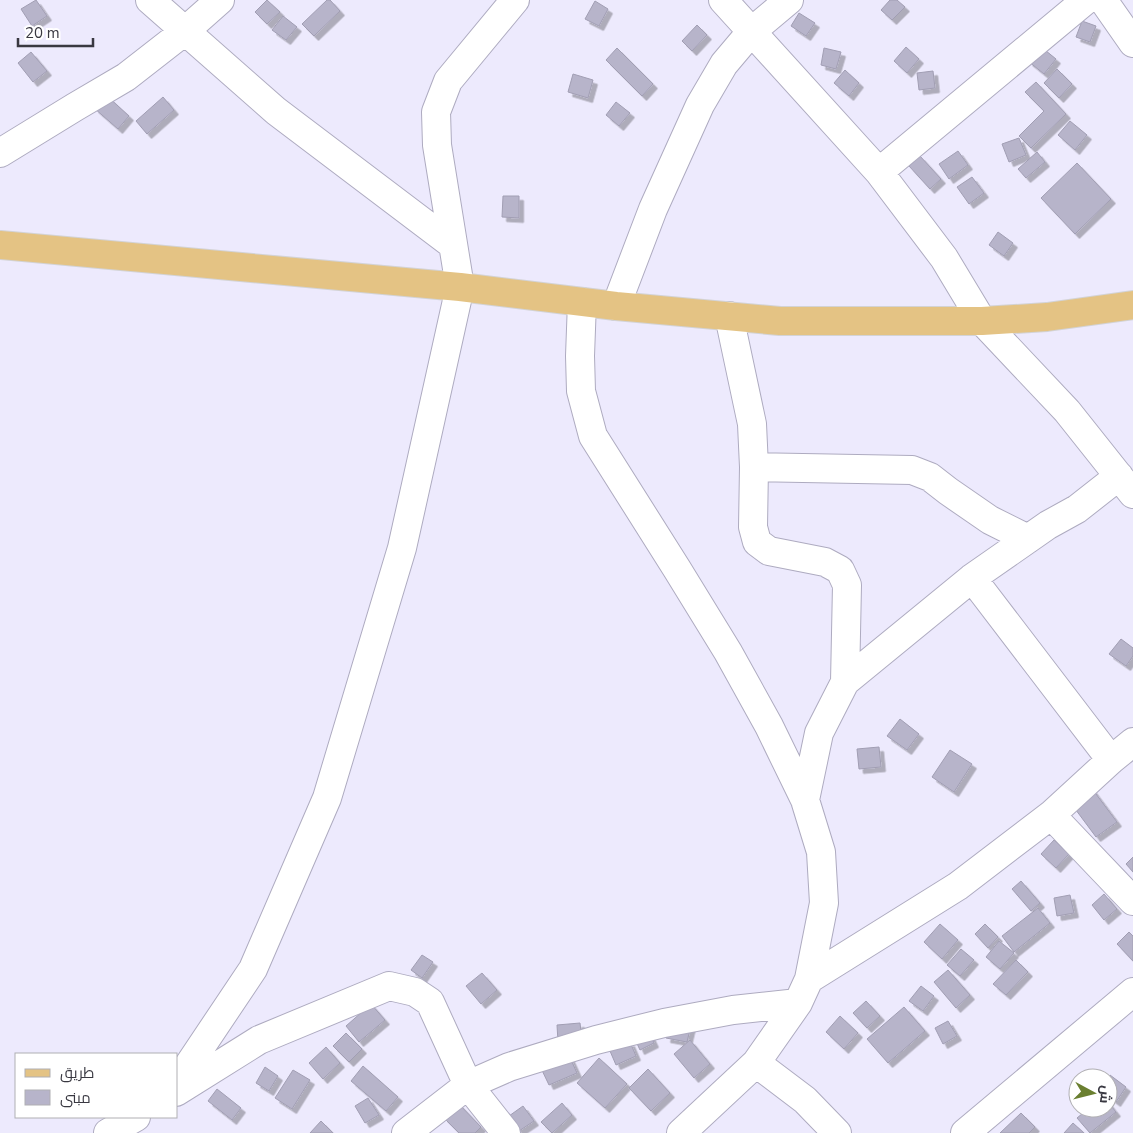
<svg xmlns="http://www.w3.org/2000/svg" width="1133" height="1133" font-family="'Nunito Sans',Cairo,sans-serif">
<defs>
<filter id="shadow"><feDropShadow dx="4.5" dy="4.5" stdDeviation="0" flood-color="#0004"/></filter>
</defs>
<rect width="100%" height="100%" fill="#edeafd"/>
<path fill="#b7b4ca" stroke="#a19eb3" filter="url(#shadow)" d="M 36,0 L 47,16 L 32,26 L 21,9 Z
M 267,0 L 280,12 L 267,24 L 255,12 Z
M 327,0 L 330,0 L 340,11 L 314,36 L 302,24 Z
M 890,0 L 897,0 L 905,7 L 892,20 L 881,10 Z
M 595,1 L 608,9 L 599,26 L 585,19 Z
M 799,13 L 815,23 L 806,36 L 791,26 Z
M 283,16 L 297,27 L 286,40 L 272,30 Z
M 1082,21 L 1096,26 L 1090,42 L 1076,37 Z
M 697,25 L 707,35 L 692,51 L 682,41 Z
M 1040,46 L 1056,59 L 1044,74 L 1028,61 Z
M 906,47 L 919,59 L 907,73 L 894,61 Z
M 617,48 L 653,84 L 642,96 L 606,60 Z
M 824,48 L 841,52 L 836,69 L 821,65 Z
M 31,52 L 47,71 L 33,82 L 18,63 Z
M 1057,69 L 1072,84 L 1059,98 L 1044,83 Z
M 845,70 L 859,83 L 849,96 L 834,83 Z
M 933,71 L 935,88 L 919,90 L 917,73 Z
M 573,74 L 593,80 L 588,98 L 568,92 Z
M 1036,82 L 1066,114 L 1031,148 L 1019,136 L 1044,111 L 1025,92 Z
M 106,95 L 129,116 L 118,129 L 94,108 Z
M 163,97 L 174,110 L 147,134 L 136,121 Z
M 616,102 L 630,113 L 619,126 L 606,115 Z
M 1070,121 L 1087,135 L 1075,150 L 1058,135 Z
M 1019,138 L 1026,155 L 1009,162 L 1002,144 Z
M 958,151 L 968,165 L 949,179 L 939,164 Z
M 1037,152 L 1045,162 L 1026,178 L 1018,169 Z
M 920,156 L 941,179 L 930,189 L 909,166 Z
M 1077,163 L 1111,199 L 1075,234 L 1041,198 Z
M 972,177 L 984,193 L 969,204 L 957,187 Z
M 503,196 L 519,196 L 519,218 L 502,217 Z
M 998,232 L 1013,243 L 1004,256 L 989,245 Z
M 1121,639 L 1133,648 L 1133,656 L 1126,666 L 1109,654 Z
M 900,719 L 919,734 L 907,750 L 887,736 Z
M 879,747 L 881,767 L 859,769 L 857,749 Z
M 950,750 L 972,764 L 954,792 L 932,777 Z
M 1087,782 L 1117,822 L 1096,837 L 1067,798 Z
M 1054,840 L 1069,854 L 1056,868 L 1041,854 Z
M 1133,857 L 1133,872 L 1126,864 Z
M 1021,881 L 1040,903 L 1031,911 L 1012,889 Z
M 1104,894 L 1117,909 L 1104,920 L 1092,905 Z
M 1070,895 L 1074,913 L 1057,916 L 1054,898 Z
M 1038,908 L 1050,923 L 1014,952 L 1002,936 Z
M 940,924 L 958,940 L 942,959 L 924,942 Z
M 985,924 L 998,937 L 988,948 L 975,934 Z
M 1129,932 L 1133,936 L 1133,961 L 1117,944 Z
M 999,941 L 1014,953 L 1000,969 L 986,957 Z
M 961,949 L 974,960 L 960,976 L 947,965 Z
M 422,955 L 433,962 L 422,978 L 411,970 Z
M 1016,960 L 1028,972 L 1006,995 L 993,984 Z
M 948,970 L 970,995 L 956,1008 L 934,982 Z
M 482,973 L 497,990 L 481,1004 L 466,986 Z
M 921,986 L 934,996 L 923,1011 L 909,1001 Z
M 866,1001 L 880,1016 L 867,1028 L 853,1013 Z
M 371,1004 L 385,1020 L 359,1042 L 346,1026 Z
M 904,1007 L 925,1031 L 888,1063 L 867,1039 Z
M 671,1016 L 692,1021 L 687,1042 L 666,1038 Z
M 840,1016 L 858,1033 L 844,1049 L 826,1032 Z
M 948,1021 L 957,1036 L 943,1044 L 935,1028 Z
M 580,1023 L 582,1040 L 558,1042 L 557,1025 Z
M 647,1028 L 654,1043 L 640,1050 L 633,1035 Z
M 346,1033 L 362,1049 L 349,1062 L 333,1046 Z
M 690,1040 L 710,1064 L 694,1078 L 674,1054 Z
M 630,1042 L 636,1056 L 616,1065 L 610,1051 Z
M 326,1047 L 340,1063 L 323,1079 L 309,1063 Z
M 567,1051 L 577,1073 L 549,1085 L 539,1064 Z
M 599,1058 L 627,1084 L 605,1108 L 577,1083 Z
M 363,1066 L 398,1097 L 386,1111 L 351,1081 Z
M 265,1067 L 278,1076 L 269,1091 L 256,1083 Z
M 648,1069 L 670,1093 L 651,1111 L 629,1088 Z
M 293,1070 L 310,1080 L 292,1109 L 275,1098 Z
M 1110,1075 L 1126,1087 L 1116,1102 L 1108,1096 L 1108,1078 Z
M 217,1089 L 241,1108 L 232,1120 L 208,1101 Z
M 368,1098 L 379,1115 L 365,1123 L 355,1106 Z
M 1108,1102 L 1116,1112 L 1090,1133 L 1077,1118 L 1089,1108 L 1108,1108 Z
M 458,1103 L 481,1127 L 475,1133 L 459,1133 L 443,1117 Z
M 562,1103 L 572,1115 L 552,1133 L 541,1122 Z
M 523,1106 L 534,1121 L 519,1131 L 509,1116 Z
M 1021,1113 L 1035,1127 L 1029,1133 L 1000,1133 Z
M 321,1121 L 333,1133 L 310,1133 Z
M 1073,1123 L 1084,1133 L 1064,1133 Z"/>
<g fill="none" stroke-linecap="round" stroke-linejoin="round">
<g stroke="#aeabc0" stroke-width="30">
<path id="minor" d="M 150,0 L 276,111 L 453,245
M 723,0 L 879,172 L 944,258 L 982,321 L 1067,411 L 1133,494
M 1103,0 L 1133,43
M 0,153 L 75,107 L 126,77 L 185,31 L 220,0
M 879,172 L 1086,0
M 582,302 L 580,356 L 581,391 L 593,436 L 677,569 L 728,652 L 769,726 L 805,800
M 616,306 L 653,209 L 700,105 L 724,64 L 751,32 L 789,0
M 729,316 L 752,424 L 754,467 L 753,527 L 757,542 L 769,551 L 825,562 L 840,570 L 847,585 L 845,682
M 754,467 L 912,470 L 930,477 L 948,491 L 990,520 L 1028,539
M 972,578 L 1111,760
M 1051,815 L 1133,901
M 809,979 L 958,886 L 1051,815 L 1111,760 L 1133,742
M 756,1063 L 805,1100 L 837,1133
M 176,1084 L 253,969 L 327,798 L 402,548 L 460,287 L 437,145 L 436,112 L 448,81 L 515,0
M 176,1092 L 259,1040 L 389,986 L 415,992 L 430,1002 L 468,1085 L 509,1067 L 596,1040 L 664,1023 L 733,1010 L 798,1003
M 108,1133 L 136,1117
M 406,1133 L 468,1085 L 506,1133
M 681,1133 L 756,1063 L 798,1003 L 809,979 L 824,903 L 821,852 L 805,800 L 819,733 L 845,682 L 972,578 L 1048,525 L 1077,509 L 1119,476
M 965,1133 L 1133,992"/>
</g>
<g stroke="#d3d3d5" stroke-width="30">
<path id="major" d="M 0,245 L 460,287 L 616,306 L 780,321 L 982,321 L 1047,317 L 1133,305"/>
</g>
<use href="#minor" stroke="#fff" stroke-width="28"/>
<use href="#major" stroke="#e4c384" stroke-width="28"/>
</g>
<rect x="15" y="1053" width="162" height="65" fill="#ffffff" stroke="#b0afb3"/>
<rect x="25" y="1069" width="25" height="8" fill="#e4c384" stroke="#b0afb3"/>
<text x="60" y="1078" font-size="15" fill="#393841">طريق</text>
<rect x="25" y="1090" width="25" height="15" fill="#b7b4ca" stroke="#b0afb3"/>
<text x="60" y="1103" font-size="15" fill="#393841">مبنى</text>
<g transform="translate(1093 1093) rotate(97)"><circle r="24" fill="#ffffff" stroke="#b0afb3"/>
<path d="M0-4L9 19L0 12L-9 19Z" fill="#6a7f30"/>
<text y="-8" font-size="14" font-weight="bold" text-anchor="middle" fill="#393841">ش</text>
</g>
<path d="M18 38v8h75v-8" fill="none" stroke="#393841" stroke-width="2.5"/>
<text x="25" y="38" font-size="15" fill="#393841" stroke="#ffffff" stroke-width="4" paint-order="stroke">20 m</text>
</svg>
